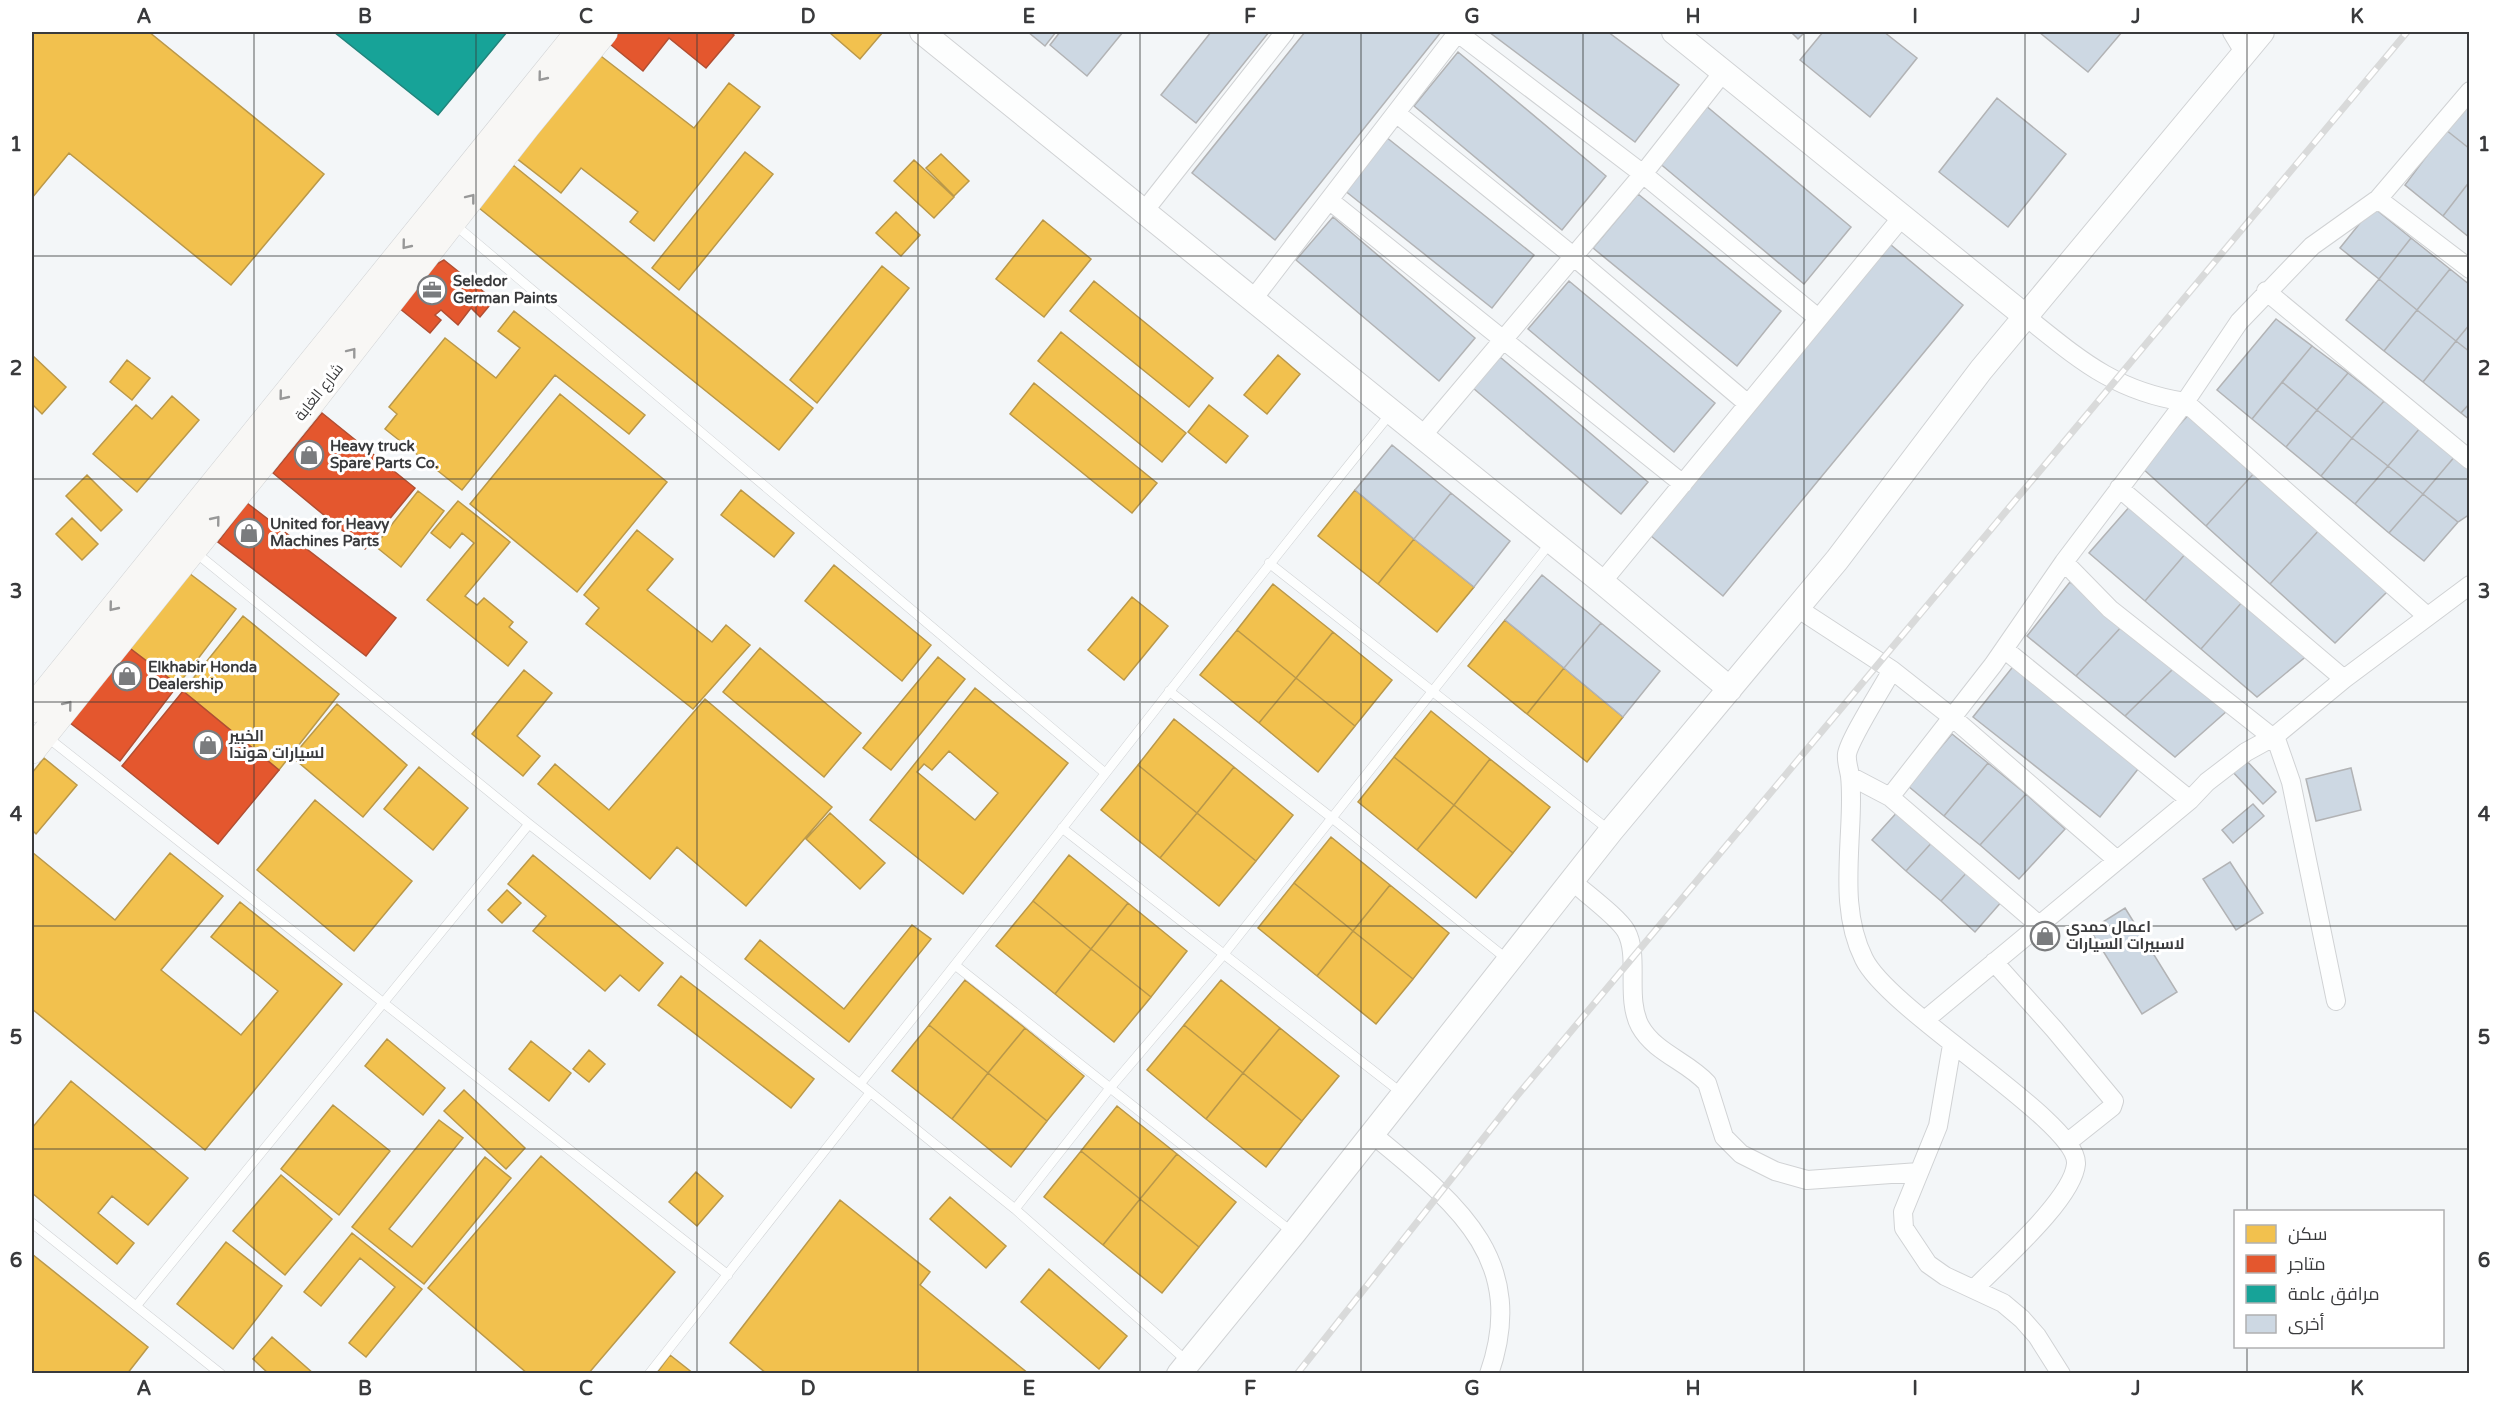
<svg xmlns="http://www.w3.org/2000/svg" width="2501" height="1405" font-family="'Varela Round',Cairo,sans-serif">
<rect width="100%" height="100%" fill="#f3f6f8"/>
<path fill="#f2c14e" stroke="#ba9849" stroke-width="1.5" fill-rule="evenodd" d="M 32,32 L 149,32 L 324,174 L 231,285 L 69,153 L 32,198 Z
M 831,32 L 883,32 L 860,59 L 830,33 Z
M 593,50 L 694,128 L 729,83 L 760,107 L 654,241 L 630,222 L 638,212 L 581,168 L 561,193 L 511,154 Z
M 745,152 L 773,174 L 679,290 L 652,268 Z
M 941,154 L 969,181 L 954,196 L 926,168 Z
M 914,160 L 954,197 L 934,218 L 894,181 Z
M 513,165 L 813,408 L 779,450 L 479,208 Z
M 896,212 L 920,235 L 901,256 L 876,233 Z
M 1043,220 L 1091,259 L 1044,317 L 996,279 Z
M 882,266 L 909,288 L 817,403 L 790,380 Z
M 1094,281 L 1213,378 L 1189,407 L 1070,311 Z
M 514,311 L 645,415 L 629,434 L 555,375 L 462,490 L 385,429 L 397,414 L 389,407 L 445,338 L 496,378 L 520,348 L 498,331 Z
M 1061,332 L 1186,433 L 1162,462 L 1038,361 Z
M 32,355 L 66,387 L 42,414 L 32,404 Z
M 1278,355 L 1300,374 L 1267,414 L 1244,395 Z
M 127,360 L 150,378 L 132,400 L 110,382 Z
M 1034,383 L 1157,483 L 1132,513 L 1010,414 Z
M 560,394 L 667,482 L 577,592 L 470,504 Z
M 172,396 L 199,420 L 137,492 L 93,454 L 136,405 L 152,419 Z
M 1209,405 L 1248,436 L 1226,463 L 1188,432 Z
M 87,475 L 122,510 L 101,531 L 66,496 Z
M 741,490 L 794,533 L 774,557 L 721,515 Z
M 1355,490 L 1414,539 L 1378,584 L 1318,536 Z
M 418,491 L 444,511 L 401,567 L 375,546 Z
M 458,501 L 510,542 L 465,596 L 477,605 L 484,598 L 513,622 L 509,627 L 527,642 L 508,666 L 427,600 L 474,543 L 462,533 L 450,548 L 431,533 Z
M 72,518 L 98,544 L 82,560 L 56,534 Z
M 637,530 L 673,559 L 647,590 L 712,642 L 726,625 L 750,645 L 693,709 L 586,624 L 599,608 L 584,595 Z
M 1414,539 L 1474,587 L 1437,632 L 1378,584 Z
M 834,565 L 931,645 L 902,681 L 805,601 Z
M 181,567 L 236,609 L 178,685 L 123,643 Z
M 1273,584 L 1333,632 L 1296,678 L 1237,630 Z
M 1132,597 L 1168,626 L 1124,680 L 1088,650 Z
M 243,616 L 339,694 L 279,770 L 183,691 Z
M 1505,620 L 1564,668 L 1527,714 L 1468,666 Z
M 1237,630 L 1296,678 L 1259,723 L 1200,675 Z
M 1333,632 L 1392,680 L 1355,726 L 1296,678 Z
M 760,648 L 861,733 L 824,777 L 723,692 Z
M 938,657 L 965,679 L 891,770 L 863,748 Z
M 1564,668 L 1623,717 L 1587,762 L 1527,714 Z
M 524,670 L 552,693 L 517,736 L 540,756 L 523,776 L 472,734 Z
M 1296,678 L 1355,726 L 1318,772 L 1259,723 Z
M 975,688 L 1068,763 L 963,894 L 870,820 ZM 949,751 L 998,793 L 975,820 L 917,772 L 924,764 L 932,770 Z
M 705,699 L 832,807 L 746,906 L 677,847 L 650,879 L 538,784 L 555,764 L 609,810 Z
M 337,704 L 407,765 L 363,817 L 292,757 Z
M 1431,711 L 1490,759 L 1454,805 L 1394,757 Z
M 1174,719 L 1234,767 L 1197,813 L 1138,765 Z
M 1394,757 L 1454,805 L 1417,850 L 1358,802 Z
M 44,758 L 77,785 L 36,834 L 32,830 L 32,773 Z
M 1490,759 L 1550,807 L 1513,853 L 1454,805 Z
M 1138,765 L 1197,813 L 1160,858 L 1101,810 Z
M 419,767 L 468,808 L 433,850 L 384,809 Z
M 1234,767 L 1293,815 L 1256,861 L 1197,813 Z
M 315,800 L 412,881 L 354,951 L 257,870 Z
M 1454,805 L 1513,853 L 1476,898 L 1417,850 Z
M 830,813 L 885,863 L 860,889 L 806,839 Z
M 1197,813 L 1256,861 L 1219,906 L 1160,858 Z
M 1331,837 L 1390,885 L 1353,931 L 1294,883 Z
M 32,852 L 115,920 L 170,853 L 223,896 L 161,970 L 241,1035 L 278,991 L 211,937 L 240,902 L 342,984 L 205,1150 L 32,1009 Z
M 533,855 L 663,963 L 639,991 L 620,975 L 605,991 L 533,931 L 546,916 L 508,884 Z
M 1069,855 L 1128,903 L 1091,949 L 1033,901 Z
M 1294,883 L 1353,931 L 1317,976 L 1258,928 Z
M 1390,885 L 1449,933 L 1413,979 L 1353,931 Z
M 507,890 L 521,903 L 502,923 L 488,910 Z
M 1033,901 L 1091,949 L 1055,994 L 996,946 Z
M 1128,903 L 1187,951 L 1151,997 L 1091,949 Z
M 912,925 L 931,939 L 849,1042 L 745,959 L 760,940 L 844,1009 Z
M 1353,931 L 1413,979 L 1376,1024 L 1317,976 Z
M 1091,949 L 1151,997 L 1114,1042 L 1055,994 Z
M 681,976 L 814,1079 L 791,1108 L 658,1005 Z
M 965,980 L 1025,1028 L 988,1073 L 929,1025 Z
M 1221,980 L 1280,1028 L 1243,1073 L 1184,1025 Z
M 929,1025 L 988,1073 L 952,1119 L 892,1071 Z
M 1184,1025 L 1243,1073 L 1206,1119 L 1147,1070 Z
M 1025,1028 L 1084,1076 L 1047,1121 L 988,1073 Z
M 1280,1028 L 1339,1076 L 1302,1121 L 1243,1073 Z
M 387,1039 L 445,1088 L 423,1115 L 365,1066 Z
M 531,1041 L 571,1073 L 549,1101 L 509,1069 Z
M 589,1050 L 605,1064 L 589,1082 L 573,1069 Z
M 988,1073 L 1047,1121 L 1011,1167 L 952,1119 Z
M 1243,1073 L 1302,1121 L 1266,1167 L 1206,1119 Z
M 71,1081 L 188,1178 L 148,1225 L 112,1196 L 98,1213 L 134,1243 L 117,1264 L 32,1193 L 32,1128 Z
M 464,1090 L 525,1148 L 506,1169 L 444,1111 Z
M 333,1105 L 390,1151 L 339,1215 L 281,1169 Z
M 1117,1106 L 1177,1154 L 1140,1199 L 1081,1151 Z
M 439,1120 L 463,1138 L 389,1229 L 412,1247 L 485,1157 L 511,1178 L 424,1284 L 352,1227 Z
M 1081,1151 L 1140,1199 L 1103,1245 L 1044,1197 Z
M 1177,1154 L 1236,1202 L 1199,1247 L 1140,1199 Z
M 541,1156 L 675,1272 L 588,1374 L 528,1374 L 428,1288 Z
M 696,1172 L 723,1196 L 697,1226 L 669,1202 Z
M 281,1175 L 332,1219 L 285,1275 L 233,1231 Z
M 950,1197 L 1006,1246 L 986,1268 L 930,1219 Z
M 1140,1199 L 1199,1247 L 1162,1293 L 1103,1245 Z
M 840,1200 L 930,1272 L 920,1285 L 1029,1374 L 767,1374 L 730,1343 Z
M 352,1233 L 422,1289 L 366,1357 L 349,1343 L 395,1287 L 360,1258 L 321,1306 L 304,1292 Z
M 226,1242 L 282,1286 L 233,1349 L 177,1304 Z
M 32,1254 L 148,1347 L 127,1374 L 32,1374 Z
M 1049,1269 L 1127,1336 L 1099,1369 L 1021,1302 Z
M 272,1337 L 314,1374 L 269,1374 L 253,1359 Z
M 670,1355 L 694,1374 L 656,1374 Z"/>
<path fill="#e4572e" stroke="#b14e32" stroke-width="1.5" d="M 613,32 L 730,32 L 734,35 L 706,68 L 669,38 L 643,71 L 605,40 Z
M 444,260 L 494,300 L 480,317 L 471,308 L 458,325 L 441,310 L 435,315 L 441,320 L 430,333 L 399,308 L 431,267 Z
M 322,413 L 415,488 L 365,549 L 273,473 Z
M 247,503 L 396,618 L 366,656 L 218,542 Z
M 123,643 L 178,685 L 120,761 L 65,719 Z
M 183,691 L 279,770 L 218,844 L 122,766 Z"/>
<path fill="#17a398" stroke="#21847c" stroke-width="1.5" d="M 334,32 L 507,32 L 438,115 Z"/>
<path fill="#cdd8e3" stroke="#b2b3b5" stroke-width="1.5" d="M 1028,32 L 1056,32 L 1045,46 Z
M 1060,32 L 1123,32 L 1087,76 L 1050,45 Z
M 1211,32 L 1269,32 L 1196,123 L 1161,95 Z
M 1305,32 L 1441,32 L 1275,240 L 1192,173 Z
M 1489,32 L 1608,32 L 1679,85 L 1635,142 Z
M 1791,32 L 1805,32 L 1798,39 Z
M 1823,32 L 1884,32 L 1917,58 L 1870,117 L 1800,60 Z
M 2039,32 L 2122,32 L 2088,72 Z
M 1458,52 L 1606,176 L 1562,230 L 1414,106 Z
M 1997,98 L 2066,154 L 2008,227 L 1939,172 Z
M 2470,102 L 2470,149 L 2446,130 Z
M 1705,105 L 1851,227 L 1804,284 L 1658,162 Z
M 2446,130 L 2470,149 L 2470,181 L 2443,216 L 2405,185 Z
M 1386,137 L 1534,255 L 1492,308 L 1344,190 Z
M 2470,181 L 2470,238 L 2443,216 Z
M 1638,194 L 1781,311 L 1737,366 L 1593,248 Z
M 2373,207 L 2411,238 L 2379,279 L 2340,248 Z
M 1333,217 L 1475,338 L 1439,381 L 1296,260 Z
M 2411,238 L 2450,269 L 2417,310 L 2379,279 Z
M 1885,240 L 1963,305 L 1723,596 L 1645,531 Z
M 2450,269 L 2470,285 L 2470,324 L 2456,341 L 2417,310 Z
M 2379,279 L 2417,310 L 2384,351 L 2346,320 Z
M 1569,281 L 1715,403 L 1674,452 L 1528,329 Z
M 2417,310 L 2456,341 L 2423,382 L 2384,351 Z
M 2276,319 L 2312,346 L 2252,419 L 2217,390 Z
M 2470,324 L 2470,352 L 2456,341 Z
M 2456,341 L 2470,352 L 2470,403 L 2461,413 L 2423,382 Z
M 2312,346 L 2348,373 L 2317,410 L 2282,382 Z
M 1500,357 L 1648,482 L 1621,514 L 1473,388 Z
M 2348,373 L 2384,401 L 2352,438 L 2317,410 Z
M 2282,382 L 2317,410 L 2286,447 L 2252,419 Z
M 2384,401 L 2420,428 L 2388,466 L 2352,438 Z
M 2470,403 L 2470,420 L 2461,413 Z
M 2317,410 L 2352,438 L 2321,476 L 2286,447 Z
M 2191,412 L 2256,471 L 2206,526 L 2141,467 Z
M 2420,428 L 2456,455 L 2423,494 L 2388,466 Z
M 2352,438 L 2388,466 L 2355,504 L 2321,476 Z
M 1392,445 L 1451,493 L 1414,539 L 1355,490 Z
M 2456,455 L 2470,466 L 2470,514 L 2458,522 L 2423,494 Z
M 2388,466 L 2423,494 L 2389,533 L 2355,504 Z
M 2256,471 L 2320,529 L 2270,584 L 2206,526 Z
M 1451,493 L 1510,541 L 1474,587 L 1414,539 Z
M 2423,494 L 2458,522 L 2424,561 L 2389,533 Z
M 2131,505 L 2186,553 L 2145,601 L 2089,553 Z
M 2320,529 L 2389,590 L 2335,643 L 2270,584 Z
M 2186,553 L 2243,601 L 2201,649 L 2145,601 Z
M 1542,575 L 1601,623 L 1564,668 L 1505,620 Z
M 2070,582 L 2123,625 L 2076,676 L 2027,636 Z
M 2243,601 L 2309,654 L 2257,697 L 2201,649 Z
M 1601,623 L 1660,671 L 1623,717 L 1564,668 Z
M 2123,625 L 2175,667 L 2125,716 L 2076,676 Z
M 2015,664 L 2142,764 L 2100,817 L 1973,717 Z
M 2175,667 L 2228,710 L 2175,757 L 2125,716 Z
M 1952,734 L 1988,763 L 1944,816 L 1908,786 Z
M 2243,757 L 2276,792 L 2263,804 L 2230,769 Z
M 1988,763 L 2026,794 L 1980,845 L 1944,816 Z
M 2351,768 L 2361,810 L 2316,821 L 2306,779 Z
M 2026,794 L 2065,829 L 2019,879 L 1980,845 Z
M 2253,804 L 2264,816 L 2233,843 L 2222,830 Z
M 1900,809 L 1935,839 L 1906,871 L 1872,840 Z
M 1935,839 L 1969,870 L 1941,901 L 1906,871 Z
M 2230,862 L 2263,913 L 2236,930 L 2203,879 Z
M 1969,870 L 2003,900 L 1975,932 L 1941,901 Z
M 2125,908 L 2177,992 L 2142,1014 L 2090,930 Z"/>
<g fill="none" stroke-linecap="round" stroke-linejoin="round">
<g stroke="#d0d2d4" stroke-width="10">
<path id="service" d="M 454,224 L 1105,773
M 195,552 L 529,824 L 860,1084 L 1015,1209 L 1188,1362
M 1269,563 L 1609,830
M 1169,691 L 1332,818 L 1508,960
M 47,737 L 728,1275
M 1062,828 L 1403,1094
M 955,965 L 1292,1232
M 860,1084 C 1039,862 1211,634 1391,413
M 1015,1209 L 1110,1088 L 1224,954 L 1551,542
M 32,1223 L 221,1374
M 137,1305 L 529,824
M 649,1374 L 870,1093"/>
</g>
<g stroke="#d0d2d4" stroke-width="20">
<path id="minor" d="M 2232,32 L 2244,52
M 1458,33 L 1643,174 L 1818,318
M 1396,113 L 1573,256 L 1748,404
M 2378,199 L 2470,269
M 1329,200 L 1683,484
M 1145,210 L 1285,32
M 2266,291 L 2470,460
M 1253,299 L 1458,32
M 2025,316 C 2079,359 2114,391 2185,402 L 2427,616
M 1422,436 L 1643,174 L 1724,71
M 2119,488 L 2344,679
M 2064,562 L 2110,609 L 2272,737
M 1602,582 L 1902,217
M 1797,608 L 1892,670 L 1953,718 L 2117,860
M 2004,649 L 2190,800
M 1892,670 C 1883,687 1850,738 1847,754 C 1846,761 1849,769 1850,776 C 1852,794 1851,812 1850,831 C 1848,875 1844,919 1864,959 C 1890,1012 2079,1122 2076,1164 C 2073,1199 1999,1263 1974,1289
M 2275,736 L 2291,782 L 2336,1001
M 1850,776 L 1890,797 L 2039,925
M 1890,797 L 1993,665 L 2064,562 L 2185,402 L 2239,322 L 2312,246 L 2378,199 L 2470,91
M 1572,881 C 1585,893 1618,917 1626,931 C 1640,956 1625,998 1640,1026 C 1655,1053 1687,1061 1707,1083 L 1724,1137 L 1741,1154 L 1775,1171 L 1807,1180 L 1919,1172
M 1994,962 L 2054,1029 L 2114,1101 L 2112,1107 L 2068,1142
M 1925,1020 L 2190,800 L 2207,782 L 2246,752 L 2275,736 L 2344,679 L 2470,585
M 1952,1045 L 1938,1126 L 1903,1212 L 1904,1228 L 1928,1264 L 1945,1276 L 2003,1303 L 2022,1319 L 2037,1336 L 2061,1374
M 1372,1134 C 1453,1201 1530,1257 1489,1374"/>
</g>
<g stroke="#d0d2d4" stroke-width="26">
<path id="tertiary" d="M 922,32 L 1602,582 L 1730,689
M 1674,32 L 2025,316
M 1179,1374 L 1294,1233 L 1611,831 L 1837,560 L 1981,370 L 2262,32"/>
</g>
<g stroke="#d0d2d4" stroke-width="28">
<path id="secondary" d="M 32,709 L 579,32
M 32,750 L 314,399 L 527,126 L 604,32"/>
</g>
<use href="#service" stroke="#fdfefe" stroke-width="9"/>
<use href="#minor" stroke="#fdfefe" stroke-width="18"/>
<use href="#tertiary" stroke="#fdfefe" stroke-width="24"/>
<use href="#secondary" stroke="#f8f7f5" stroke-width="27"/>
<g stroke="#d9dada" stroke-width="7">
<path id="rail" d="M 1297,1374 L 1516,1097 L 2407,32"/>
</g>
<use href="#rail" stroke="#fff" stroke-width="4.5" stroke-dasharray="14" stroke-linecap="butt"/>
</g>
<defs><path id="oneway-chevron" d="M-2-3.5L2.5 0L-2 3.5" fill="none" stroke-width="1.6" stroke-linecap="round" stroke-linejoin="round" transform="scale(1.5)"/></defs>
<g stroke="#989898">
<use href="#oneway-chevron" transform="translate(542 77) rotate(129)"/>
<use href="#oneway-chevron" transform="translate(471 198) rotate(-52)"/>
<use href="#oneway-chevron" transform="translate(406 245) rotate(129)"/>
<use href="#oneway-chevron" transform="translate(352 352) rotate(-52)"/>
<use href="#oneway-chevron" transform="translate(283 396) rotate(129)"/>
<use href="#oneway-chevron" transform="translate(216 520) rotate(-51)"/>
<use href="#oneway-chevron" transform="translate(113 607) rotate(129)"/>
<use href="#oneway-chevron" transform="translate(68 705) rotate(-51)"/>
</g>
<path fill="none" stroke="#393a3c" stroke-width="1.5" stroke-opacity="0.55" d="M 254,32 L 254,1374M 476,32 L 476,1374M 697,32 L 697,1374M 918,32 L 918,1374M 1140,32 L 1140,1374M 1361,32 L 1361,1374M 1583,32 L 1583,1374M 1804,32 L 1804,1374M 2025,32 L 2025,1374M 2247,32 L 2247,1212M 32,256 L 2470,256M 32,479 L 2470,479M 32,702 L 2470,702M 32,926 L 2470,926M 32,1149 L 2470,1149M 2247,1346 L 2247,1374"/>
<defs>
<g id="office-ring" transform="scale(1.5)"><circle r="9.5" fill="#fff" stroke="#7a7c7e" stroke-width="1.5"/><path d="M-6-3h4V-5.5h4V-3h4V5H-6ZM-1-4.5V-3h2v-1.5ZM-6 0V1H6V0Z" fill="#7a7c7e"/></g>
<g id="shop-ring" transform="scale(1.5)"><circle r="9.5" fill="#fff" stroke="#7a7c7e" stroke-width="1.5"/><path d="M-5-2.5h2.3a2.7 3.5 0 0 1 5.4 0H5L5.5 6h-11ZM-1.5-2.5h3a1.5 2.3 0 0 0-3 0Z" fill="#7a7c7e"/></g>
</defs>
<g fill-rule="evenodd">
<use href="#office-ring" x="432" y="290"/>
<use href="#shop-ring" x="309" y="455"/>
<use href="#shop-ring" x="249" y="533"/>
<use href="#shop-ring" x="127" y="676"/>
<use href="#shop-ring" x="208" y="745"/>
<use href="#shop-ring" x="2045" y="936"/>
</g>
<g text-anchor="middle" stroke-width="6" stroke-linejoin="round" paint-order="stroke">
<g font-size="15" font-weight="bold" fill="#393a3c" stroke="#fff" text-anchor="start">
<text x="453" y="286">Seledor<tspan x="453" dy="17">German Paints</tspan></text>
<text x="330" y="451">Heavy truck<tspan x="330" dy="17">Spare Parts Co.</tspan></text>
<text x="270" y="529">United for Heavy<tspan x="270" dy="17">Machines Parts</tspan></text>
<text x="148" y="672">Elkhabir Honda<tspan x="148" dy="17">Dealership</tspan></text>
<text x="229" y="741">الخبير<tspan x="229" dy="17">لسيارات هوندا</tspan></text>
<text x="2066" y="932">اعمال حمدي<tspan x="2066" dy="17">لاسبيرات السيارات</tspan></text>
</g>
<g font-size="15" fill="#393a3c" stroke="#fff">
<text transform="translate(319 392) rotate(-52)" y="5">شارع الغابة</text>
</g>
</g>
<rect width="2501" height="1405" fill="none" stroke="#ffffff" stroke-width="66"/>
<rect x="2234" y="1210" width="210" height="138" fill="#ffffff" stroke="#b0b0b1" stroke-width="1.5"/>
<rect x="2246" y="1225" width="30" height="18" fill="#f2c14e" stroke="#b0b0b1" stroke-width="1.5"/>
<text x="2288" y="1240" font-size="18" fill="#393a3c">سكن</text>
<rect x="2246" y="1255" width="30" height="18" fill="#e4572e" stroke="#b0b0b1" stroke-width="1.5"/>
<text x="2288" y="1270" font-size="18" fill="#393a3c">متاجر</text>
<rect x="2246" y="1285" width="30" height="18" fill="#17a398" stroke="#b0b0b1" stroke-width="1.5"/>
<text x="2288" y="1300" font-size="18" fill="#393a3c">مرافق عامة</text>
<rect x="2246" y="1315" width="30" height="18" fill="#cdd8e3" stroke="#b0b0b1" stroke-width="1.5"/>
<text x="2288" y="1330" font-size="18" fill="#393a3c">أخرى</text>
<rect x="33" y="33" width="2435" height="1339" fill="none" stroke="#393a3c" stroke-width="2"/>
<g font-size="20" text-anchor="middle" font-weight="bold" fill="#393a3c">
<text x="144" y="23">A</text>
<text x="365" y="23">B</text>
<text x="586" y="23">C</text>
<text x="808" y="23">D</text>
<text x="1029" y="23">E</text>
<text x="1250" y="23">F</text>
<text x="1472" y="23">G</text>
<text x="1693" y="23">H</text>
<text x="1915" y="23">I</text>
<text x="2136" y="23">J</text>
<text x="2357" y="23">K</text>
<text x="16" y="151">1</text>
<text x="2484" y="151">1</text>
<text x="16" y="375">2</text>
<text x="2484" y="375">2</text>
<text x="16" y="598">3</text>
<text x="2484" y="598">3</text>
<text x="16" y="821">4</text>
<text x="2484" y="821">4</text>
<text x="16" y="1044">5</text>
<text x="2484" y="1044">5</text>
<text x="16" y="1267">6</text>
<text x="2484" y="1267">6</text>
<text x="144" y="1395">A</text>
<text x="365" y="1395">B</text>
<text x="586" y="1395">C</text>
<text x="808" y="1395">D</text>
<text x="1029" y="1395">E</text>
<text x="1250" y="1395">F</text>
<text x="1472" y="1395">G</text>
<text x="1693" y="1395">H</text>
<text x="1915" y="1395">I</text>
<text x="2136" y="1395">J</text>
<text x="2357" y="1395">K</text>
</g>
</svg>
